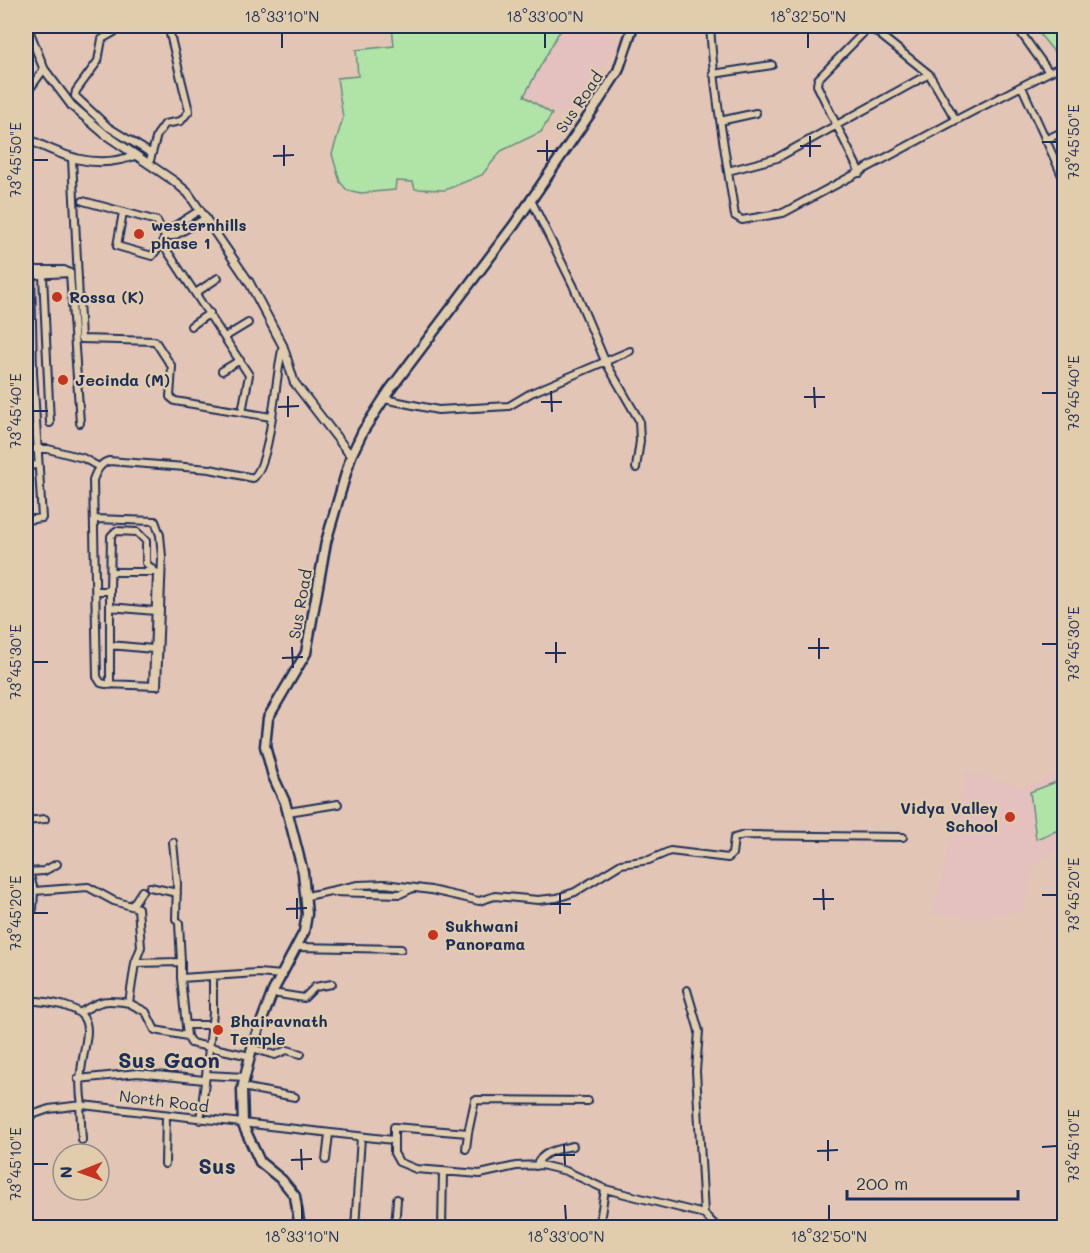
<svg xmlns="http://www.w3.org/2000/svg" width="1090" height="1253" font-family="Mali,sans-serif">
<rect width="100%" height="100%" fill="#e3c5b6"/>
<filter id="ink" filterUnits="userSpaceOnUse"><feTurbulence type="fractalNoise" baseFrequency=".0167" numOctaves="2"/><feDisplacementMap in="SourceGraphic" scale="12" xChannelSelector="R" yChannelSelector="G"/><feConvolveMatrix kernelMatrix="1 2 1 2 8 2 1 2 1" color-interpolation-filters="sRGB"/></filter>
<g filter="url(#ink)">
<path fill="#e4c0be" d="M 573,26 L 584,26 L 620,40 L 568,120 L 525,94 L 559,35 Z
M 967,772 L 1023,787 L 1064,772 L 1064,847 L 1034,863 L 1023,911 L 971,917 L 933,914 Z"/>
<path fill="#afe4a6" stroke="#658a82" stroke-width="1.5" d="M 392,26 L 567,26 L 558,34 L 524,96 L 552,114 L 541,132 L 501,151 L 482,175 L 445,190 L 415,189 L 413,182 L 396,181 L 395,190 L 361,193 L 347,190 L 340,182 L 332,154 L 343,118 L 337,78 L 358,76 L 356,50 L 394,46 Z
M 1033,26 L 1064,26 L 1064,64 Z
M 1064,779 L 1064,828 L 1036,839 L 1030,792 Z"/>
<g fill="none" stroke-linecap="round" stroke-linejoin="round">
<g stroke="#1b2f5e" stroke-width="10">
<path id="minor" d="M 120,26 L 118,30 L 102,39 L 98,61 L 76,91 L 75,96 L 108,127 L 152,154
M 710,26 C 714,90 725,152 735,216 L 742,220 L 783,213 L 956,120 L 929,74 L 869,26
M 26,57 L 26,59
M 1049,72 L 1064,66
M 713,74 L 772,65
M 1022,87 L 1064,180
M 26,94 L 44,69
M 956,120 L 1049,72 L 1016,26
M 720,121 L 756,113
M 1045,140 L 1064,131
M 72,159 L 81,339 L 155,341 L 172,367 L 170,397 L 175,401 L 271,417
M 149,164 L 157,135 L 165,124 L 181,121 L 189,111 L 168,26
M 728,171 L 777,158 L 929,74
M 860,173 L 817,85 L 818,79 L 870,26
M 531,200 L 573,285 L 605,361 L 639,420 L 640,441 L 636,468
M 83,201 L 157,221 L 165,237
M 200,210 L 170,229 L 162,243 L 249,375 L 242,412
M 123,212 L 117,246 L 152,256 L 162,243
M 166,236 L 174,236 L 206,218
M 26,270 L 64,270 L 70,273
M 70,273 L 80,423
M 31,275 L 70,273
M 43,275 L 50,423
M 197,292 L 218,278
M 191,326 L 210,313
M 225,337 L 248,323
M 222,371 L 240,360
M 26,373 L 33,373 L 31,270
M 384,399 L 438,410 L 509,406 L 531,393 L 630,351
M 26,449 L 48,449 L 83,458 L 99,467
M 26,466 L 37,465
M 94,519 L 155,521 L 160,535 L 162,557 L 157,686 L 106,684 L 101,683 L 97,677 L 93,480 C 96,471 100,463 109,461 L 210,469 L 253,478 C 272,463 275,374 283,346
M 26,520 L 42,518 L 33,373
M 111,572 L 156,572
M 97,591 L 110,591 L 110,685
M 110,591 L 111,536 L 116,531 L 137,532 L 146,541 L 146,563 L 157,574 L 153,686
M 110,607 L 155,611
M 110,645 L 153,649
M 288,812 L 338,804
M 26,821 L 45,819
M 173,842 L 177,883 L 176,919 L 179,923 L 181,962
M 26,861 L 29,872 L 27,872
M 150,887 L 177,893
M 34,891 L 88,887 L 114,901 L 138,908 L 141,947 L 135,963
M 333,892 L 400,894 L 413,888
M 307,896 L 358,885 L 385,884 L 431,890 L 479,901 L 495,896 L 538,900 L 557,898 L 575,892 L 621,864 L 649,860 L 670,851 L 728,858 L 732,854 L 734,838 L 744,835 L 903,837
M 132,906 L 142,891
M 26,909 L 33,909 L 34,891 L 29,872 L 44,871 L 57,864
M 297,947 L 401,949
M 181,978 L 187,1036 L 191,1043 L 250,1056
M 687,990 L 699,1031 L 696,1071 L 704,1214
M 272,993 L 304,998 L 315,987 L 332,984
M 26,1000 C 126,1007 70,1040 82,1105
M 129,1003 L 146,1012 L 155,1030 L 187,1036
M 81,1012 C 101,1000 105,999 129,1003 L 135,963 L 181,962 L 181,978 L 257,973 L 283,975
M 186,1025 L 211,1025
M 252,1048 L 275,1055 L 287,1050 L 301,1054
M 206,1075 L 213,1013 L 213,976
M 78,1079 L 138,1073 L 204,1080
M 242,1087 L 295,1097
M 80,1105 L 82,1140
M 26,1117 L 49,1109 L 82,1105 L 393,1140
M 200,1120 L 206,1075 L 245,1077
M 468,1133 L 475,1100 L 588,1101
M 466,1149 L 468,1133 L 394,1127 L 394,1153 L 399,1162 L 416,1169 L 480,1174 L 516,1166 L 541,1165 L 566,1171 L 605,1189 L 704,1214 L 718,1228
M 326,1160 L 329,1134
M 165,1164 L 166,1115
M 536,1166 C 542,1151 558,1149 573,1146
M 355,1228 L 361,1137
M 395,1228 L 397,1199
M 442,1228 L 443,1171
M 599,1228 L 605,1189"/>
</g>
<g stroke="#1b2f5e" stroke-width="11">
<path id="tertiary" d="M 27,26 L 44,69 L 72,106 L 106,135 L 174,181 L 188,193 L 249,282 L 283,346 L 294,382 L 351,456
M 26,138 C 62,156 95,171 136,155"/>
</g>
<g stroke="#1b2f5e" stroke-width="13">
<path id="secondary" d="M 300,1228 L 295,1196 L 282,1180 L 260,1162 L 243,1125 L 242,1089 L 253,1044 L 273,991 L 304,932 L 307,914 L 303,872 L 285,802 L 273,776 L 265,746 L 268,718 L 306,653 L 326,542 L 351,456 L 363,431 L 389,391 L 514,225 L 598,102 L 618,71 L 633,26"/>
</g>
<use href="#minor" stroke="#e1cdac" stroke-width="6"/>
<use href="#tertiary" stroke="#e1cdac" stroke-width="7"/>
<use href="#secondary" stroke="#e1cdac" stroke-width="8"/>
</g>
</g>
<path fill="none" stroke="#1b2f5e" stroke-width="2" d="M 282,33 L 282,48M 545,33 L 545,48M 808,33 L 808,48M 810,136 L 810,157M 547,140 L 547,161M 1042,142 L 1057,142M 284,145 L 284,166M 800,146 L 821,146M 537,151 L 557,151M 273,156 L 294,155M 33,160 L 48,160M 814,387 L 815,408M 551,391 L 552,412M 1042,393 L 1057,393M 288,396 L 288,417M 804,397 L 825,397M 541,402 L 562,402M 278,407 L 299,406M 33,411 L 48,411M 819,638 L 819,659M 556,642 L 556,663M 1042,644 L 1057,644M 292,647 L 293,668M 808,648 L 829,648M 545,653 L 566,653M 282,658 L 303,657M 33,662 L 48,662M 823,889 L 824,910M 560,893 L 560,914M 1042,895 L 1057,895M 297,898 L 297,919M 813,899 L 834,899M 550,904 L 571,904M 286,909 L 307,908M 33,913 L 48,913M 828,1140 L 828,1161M 564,1144 L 565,1165M 1042,1147 L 1057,1146M 301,1149 L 302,1170M 817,1151 L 838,1150M 554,1155 L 575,1155M 291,1160 L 312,1159M 33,1164 L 48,1164M 302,1205 L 302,1220M 565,1205 L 566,1220M 829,1205 L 829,1220"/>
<g fill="#c8321e" stroke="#e1cdac" stroke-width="2">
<circle cx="139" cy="234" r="6"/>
<circle cx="57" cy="297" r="6"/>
<circle cx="63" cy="380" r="6"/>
<circle cx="1010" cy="817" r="6"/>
<circle cx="433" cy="935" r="6"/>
<circle cx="218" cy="1030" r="6"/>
</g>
<g text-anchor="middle" stroke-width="4.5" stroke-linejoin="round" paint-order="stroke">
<g font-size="16" fill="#1b2f5e" stroke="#e1cdac">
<text transform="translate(579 102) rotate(-56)" y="6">Sus Road</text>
<text transform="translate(300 604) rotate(-80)" y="6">Sus Road</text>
<text transform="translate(164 1101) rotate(7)" y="6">North Road</text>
</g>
<g font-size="16" font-weight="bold" fill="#1b2f5e" stroke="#e1cdac" text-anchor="start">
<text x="151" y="231">westernhills<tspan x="151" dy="18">phase 1</tspan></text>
<text x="69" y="303">Rossa (K)</text>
<text x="75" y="386">Jecinda (M)</text>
<text x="998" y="814" text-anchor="end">Vidya Valley<tspan x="998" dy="18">School</tspan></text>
<text x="445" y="932">Sukhwani<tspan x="445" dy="18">Panorama</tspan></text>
<text x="230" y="1027">Bhairavnath<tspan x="230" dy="18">Temple</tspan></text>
</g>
<g font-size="22" font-weight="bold" fill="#1b2f5e" stroke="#e1cdac">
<text x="169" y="1068">Sus Gaon</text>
<text x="217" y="1174">Sus</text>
</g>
</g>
<rect width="1090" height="1253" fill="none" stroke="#e1cdac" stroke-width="66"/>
<g transform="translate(81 1172) rotate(269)"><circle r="28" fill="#e1cdac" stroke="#928e8d" stroke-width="1.5"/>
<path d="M0-4.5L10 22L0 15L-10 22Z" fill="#c8321e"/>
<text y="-9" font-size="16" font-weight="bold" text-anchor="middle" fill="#1b2f5e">N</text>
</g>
<path d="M847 1190v9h171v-9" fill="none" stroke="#1b2f5e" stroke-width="3"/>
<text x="856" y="1190" font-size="18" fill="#1b2f5e" stroke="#e1cdac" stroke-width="4.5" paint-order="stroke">200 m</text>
<rect x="33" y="33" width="1024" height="1187" fill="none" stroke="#1b2f5e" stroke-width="2"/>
<g font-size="15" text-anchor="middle" fill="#1b2f5e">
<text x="282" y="22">18°33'10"N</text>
<text x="545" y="22">18°33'00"N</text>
<text x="808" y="22">18°32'50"N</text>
<text transform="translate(1074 142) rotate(-90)" y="5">73°45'50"E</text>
<text transform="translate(16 160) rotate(-90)" y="5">73°45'50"E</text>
<text transform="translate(1074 393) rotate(-90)" y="5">73°45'40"E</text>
<text transform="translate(16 411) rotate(-90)" y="5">73°45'40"E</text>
<text transform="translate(1074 644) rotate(-90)" y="5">73°45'30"E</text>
<text transform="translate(16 662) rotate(-90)" y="5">73°45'30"E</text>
<text transform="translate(1074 895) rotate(-90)" y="5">73°45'20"E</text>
<text transform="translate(16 913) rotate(-90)" y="5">73°45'20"E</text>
<text transform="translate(1074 1146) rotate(-90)" y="5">73°45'10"E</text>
<text transform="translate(16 1164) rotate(-90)" y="5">73°45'10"E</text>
<text x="302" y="1242">18°33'10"N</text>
<text x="566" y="1242">18°33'00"N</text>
<text x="829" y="1242">18°32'50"N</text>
</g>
</svg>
